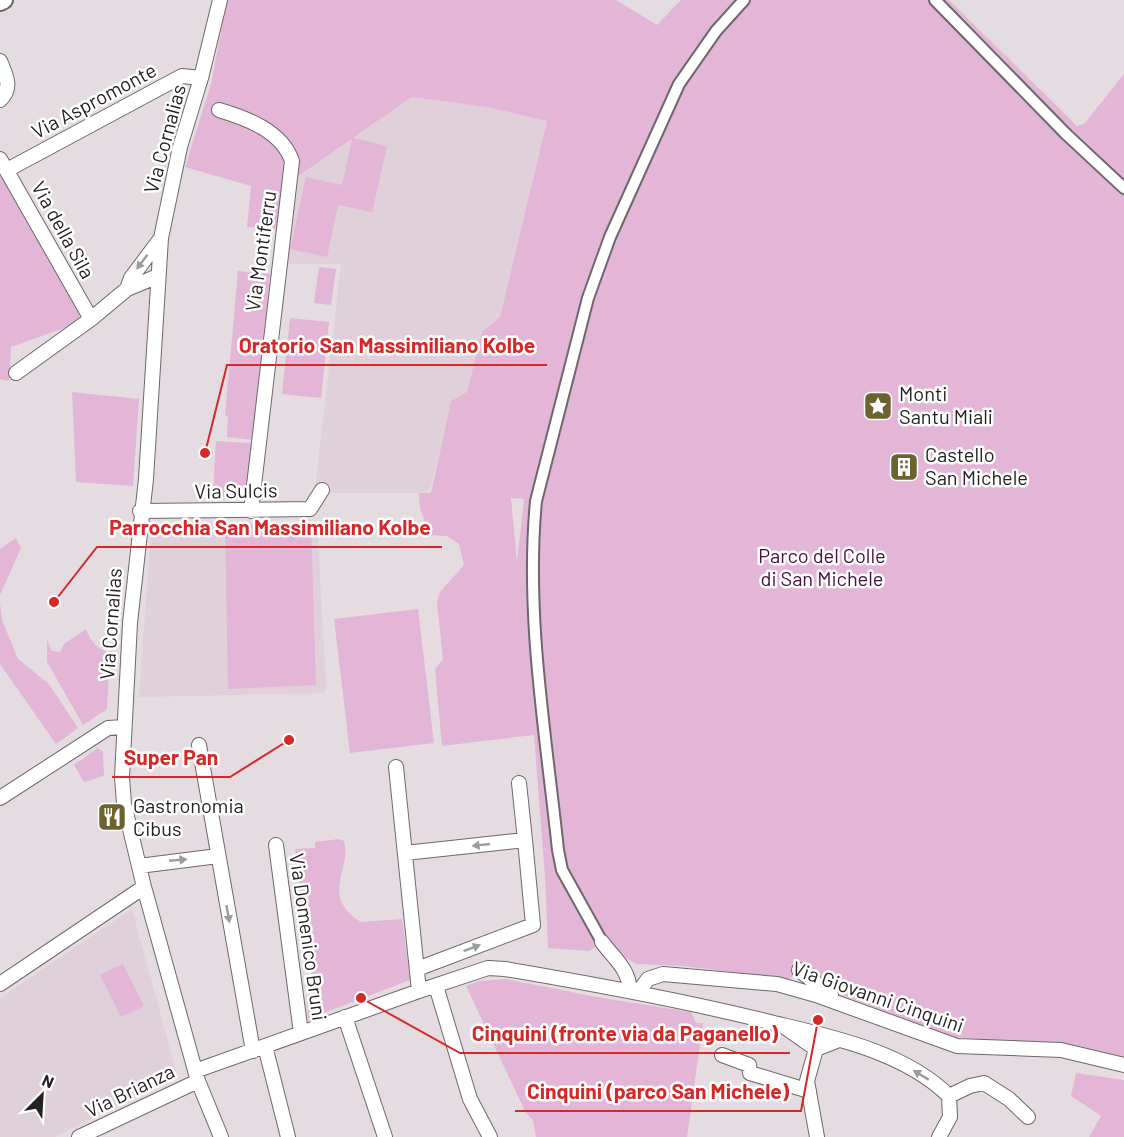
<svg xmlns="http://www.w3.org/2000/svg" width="1124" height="1137" font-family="Barlow,sans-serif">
<rect width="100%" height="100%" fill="#e4dce1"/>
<path fill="#dfd0da" d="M 412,97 L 487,107 L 547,121 L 500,317 L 482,332 L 467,392 L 451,401 L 431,486 L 428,491 L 419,493 L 329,493 L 322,485 L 315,489 L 341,264 L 285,264 L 297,178 Z
M 317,522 L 326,686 L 324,693 L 139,697 L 151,532 L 158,524 Z
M 132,909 L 177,1075 L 55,1137 L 0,1137 L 0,998 Z"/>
<path fill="#e3b5d7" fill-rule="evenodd" d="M 227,0 L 616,0 L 657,25 L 681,0 L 949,0 L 1077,126 L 1084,124 L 1124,74 L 1124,1059 L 1079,1046 L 953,1037 L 842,995 L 809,967 L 803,967 L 790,979 L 683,966 L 637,964 L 623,957 L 607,939 L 589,951 L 548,948 L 545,876 L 534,735 L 442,746 L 435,669 L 443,659 L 437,603 L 440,592 L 464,565 L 459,544 L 447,536 L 429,535 L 420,508 L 419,493 L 431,493 L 451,401 L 467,392 L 482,332 L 500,317 L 547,121 L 487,107 L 412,97 L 353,138 L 387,146 L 372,212 L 338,205 L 327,257 L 290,249 L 306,177 L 342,185 L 352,139 L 287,184 L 280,229 L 247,227 L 251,186 L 185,167 L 211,84 ZM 511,498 L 524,499 L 517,562 Z
M 0,171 L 80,313 L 78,323 L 11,347 L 9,381 L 0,379 Z
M 319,267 L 336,269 L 331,305 L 314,303 Z
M 238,271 L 270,274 L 254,440 L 227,437 L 228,416 L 225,415 Z
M 290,318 L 329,322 L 321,398 L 282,394 Z
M 72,392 L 139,399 L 133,486 L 76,482 Z
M 216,441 L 251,443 L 248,498 L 213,496 Z
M 225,525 L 311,526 L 316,685 L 228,689 Z
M 16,538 L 21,548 L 0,595 L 0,549 Z
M 0,603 L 2,620 L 18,659 L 49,684 L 78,728 L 56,744 L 0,664 Z
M 418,609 L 434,743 L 350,753 L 334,619 Z
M 86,629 C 91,642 97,649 110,653 L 107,709 L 83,725 L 47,662 L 47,640 L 52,651 L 60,652 L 64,644 Z
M 98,748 L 103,752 L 104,776 L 84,782 L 74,765 Z
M 339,839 L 344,841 C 352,870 319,896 361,922 L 402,919 L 410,980 L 308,1019 L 307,1001 L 315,1000 L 295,849 L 315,848 L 315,842 Z
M 123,964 L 144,1006 L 121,1017 L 100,975 Z
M 505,979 L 602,998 L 691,1012 L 696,1023 L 703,1023 L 687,1137 L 536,1137 L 533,1120 L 526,1113 L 466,986 L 479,981 Z
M 1076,1073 L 1124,1080 L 1124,1137 L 1089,1137 L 1101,1116 L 1071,1096 Z"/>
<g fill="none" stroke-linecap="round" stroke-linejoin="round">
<g stroke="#6e676c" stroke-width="14">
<path id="pedestrian" d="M 935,0 L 1066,134 L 1124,188
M 602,942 L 562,870 L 558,850 C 546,735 525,617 536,501 L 588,298 L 610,237 L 679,84 L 716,31 L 744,0"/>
</g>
<g stroke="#6e676c" stroke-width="16">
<path id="minor" d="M 220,0 L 201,78 L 180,147 L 161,238 L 146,479 L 130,623 L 122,777 L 124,804 L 144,887 L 198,1081 L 221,1137
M 0,61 C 6,75 13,88 0,100
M 219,110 C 246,118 282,131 292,161 L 251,511
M 0,159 L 91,319
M 7,170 L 182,76 L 201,78
M 127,289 L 131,278 L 161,238
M 16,373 L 91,319 L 127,289 L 158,276
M 140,511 L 310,509 L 322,490
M 199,745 L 253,1051
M 396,767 L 419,991
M 519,783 L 525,840
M 0,798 L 108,728 L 124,727
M 276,845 L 301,1033
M 405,853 L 525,840 L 533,925 L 417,969
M 139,866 L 218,856
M 602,942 C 612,956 631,971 629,990
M 799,970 L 831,995
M 0,984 L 144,887
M 436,986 L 470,1099 L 490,1137
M 639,991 L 648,979 L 663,974 L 777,984 L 816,995 L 957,1046 L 1061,1050 L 1124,1065
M 345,1017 L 385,1137
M 786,1028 L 816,1049
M 265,1046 L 288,1137
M 722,1055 L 749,1065 L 750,1073 L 809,1091
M 195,1071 L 419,991 L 488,968 L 505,969 C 594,984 682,1000 770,1022 C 828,1036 904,1051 949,1096 L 950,1117 L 939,1137
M 949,1096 L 970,1086 L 984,1083 L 1009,1099 L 1028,1117
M 79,1137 L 198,1081
M 817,1137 L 807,1081 L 816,1049 L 839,1040"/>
</g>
<g stroke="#6e676c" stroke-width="20">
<path id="tertiary" d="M 0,2 L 4,0"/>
</g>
<use href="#pedestrian" stroke="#fff" stroke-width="10"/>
<use href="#minor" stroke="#fff" stroke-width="14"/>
<use href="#tertiary" stroke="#fff" stroke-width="16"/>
</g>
<defs><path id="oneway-solid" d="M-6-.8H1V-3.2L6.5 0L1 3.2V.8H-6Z" transform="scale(1.5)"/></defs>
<g fill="#9c9b9c">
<use href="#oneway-solid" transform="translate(142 262) rotate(127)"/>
<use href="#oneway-solid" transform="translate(481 845) rotate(174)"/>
<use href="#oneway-solid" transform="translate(178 860) rotate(-5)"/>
<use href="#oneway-solid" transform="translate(228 914) rotate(80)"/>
<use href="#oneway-solid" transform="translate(472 948) rotate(-21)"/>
<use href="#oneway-solid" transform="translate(921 1075) rotate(-149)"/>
</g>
<defs>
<g id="sight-square" transform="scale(1.5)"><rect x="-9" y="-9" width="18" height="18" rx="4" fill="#6d6330" stroke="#fff"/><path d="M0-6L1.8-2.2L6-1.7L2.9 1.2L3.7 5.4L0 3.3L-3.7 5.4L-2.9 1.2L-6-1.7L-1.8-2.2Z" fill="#fff"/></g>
<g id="building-square" transform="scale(1.5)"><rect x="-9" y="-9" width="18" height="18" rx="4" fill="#6d6330" stroke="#fff"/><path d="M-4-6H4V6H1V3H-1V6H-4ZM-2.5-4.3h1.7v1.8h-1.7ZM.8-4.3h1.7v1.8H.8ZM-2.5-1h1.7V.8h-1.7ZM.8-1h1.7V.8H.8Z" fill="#fff"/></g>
<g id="restaurant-square" transform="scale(1.5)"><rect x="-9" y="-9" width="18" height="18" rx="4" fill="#6d6330" stroke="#fff"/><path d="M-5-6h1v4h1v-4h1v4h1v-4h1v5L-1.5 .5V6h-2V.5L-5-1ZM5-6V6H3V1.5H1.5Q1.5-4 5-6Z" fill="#fff"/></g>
</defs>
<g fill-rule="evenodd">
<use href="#sight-square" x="878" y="406"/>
<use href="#building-square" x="904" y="467"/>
<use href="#restaurant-square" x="112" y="817"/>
</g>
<g text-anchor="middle" stroke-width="5" stroke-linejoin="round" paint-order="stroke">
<g font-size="20" fill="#242123" stroke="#fff">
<text transform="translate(94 101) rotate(-28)" y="7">Via Aspromonte</text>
<text transform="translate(165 139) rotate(-75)" y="7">Via Cornalias</text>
<text transform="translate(63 230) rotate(61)" y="7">Via della Sila</text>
<text transform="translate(261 251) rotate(-82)" y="7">Via Montiferru</text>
<text transform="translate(236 491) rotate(-1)" y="7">Via Sulcis</text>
<text transform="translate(111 624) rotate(-86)" y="7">Via Cornalias</text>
<text transform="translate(308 937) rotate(82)" y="7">Via Domenico Bruni</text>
<text transform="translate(878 997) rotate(19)" y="7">Via Giovanni Cinquini</text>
<text transform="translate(130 1091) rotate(-26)" y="7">Via Brianza</text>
</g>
<g font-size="20" fill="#242123" stroke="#fff" text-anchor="start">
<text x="899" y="401">Monti<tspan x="899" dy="23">Santu Miali</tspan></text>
<text x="925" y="462">Castello<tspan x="925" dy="23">San Michele</tspan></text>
<text x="133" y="813">Gastronomia<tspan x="133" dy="23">Cibus</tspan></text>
</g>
<g font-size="20" fill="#470e3c" stroke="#fff">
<text x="822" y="563">Parco del Colle<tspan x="822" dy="23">di San Michele</tspan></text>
</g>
</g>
<path fill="none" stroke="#d62828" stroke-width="2" d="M205 453L227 365H547M54 602L97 547H442M289 740L230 777H112M361 998L460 1053H790M818 1020L801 1111H515"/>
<g fill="#d62828" stroke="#fff" stroke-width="2">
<circle cx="205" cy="453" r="6"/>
<circle cx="54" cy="602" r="6"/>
<circle cx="289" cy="740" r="6"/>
<circle cx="361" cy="998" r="6"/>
<circle cx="818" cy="1020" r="6"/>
</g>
<g font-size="21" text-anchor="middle" font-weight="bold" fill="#d62828" stroke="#fff" stroke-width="5" stroke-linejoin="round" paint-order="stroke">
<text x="387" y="353">Oratorio San Massimiliano Kolbe</text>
<text x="270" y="535">Parrocchia San Massimiliano Kolbe</text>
<text x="171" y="765">Super Pan</text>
<text x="625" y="1041">Cinquini (fronte via da Paganello)</text>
<text x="658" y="1099">Cinquini (parco San Michele)</text>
</g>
<g transform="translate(42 1095) rotate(24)" stroke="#ffffff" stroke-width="4.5" paint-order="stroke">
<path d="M0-4.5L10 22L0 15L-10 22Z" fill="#242123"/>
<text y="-9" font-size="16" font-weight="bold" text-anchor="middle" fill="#242123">N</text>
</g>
</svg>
